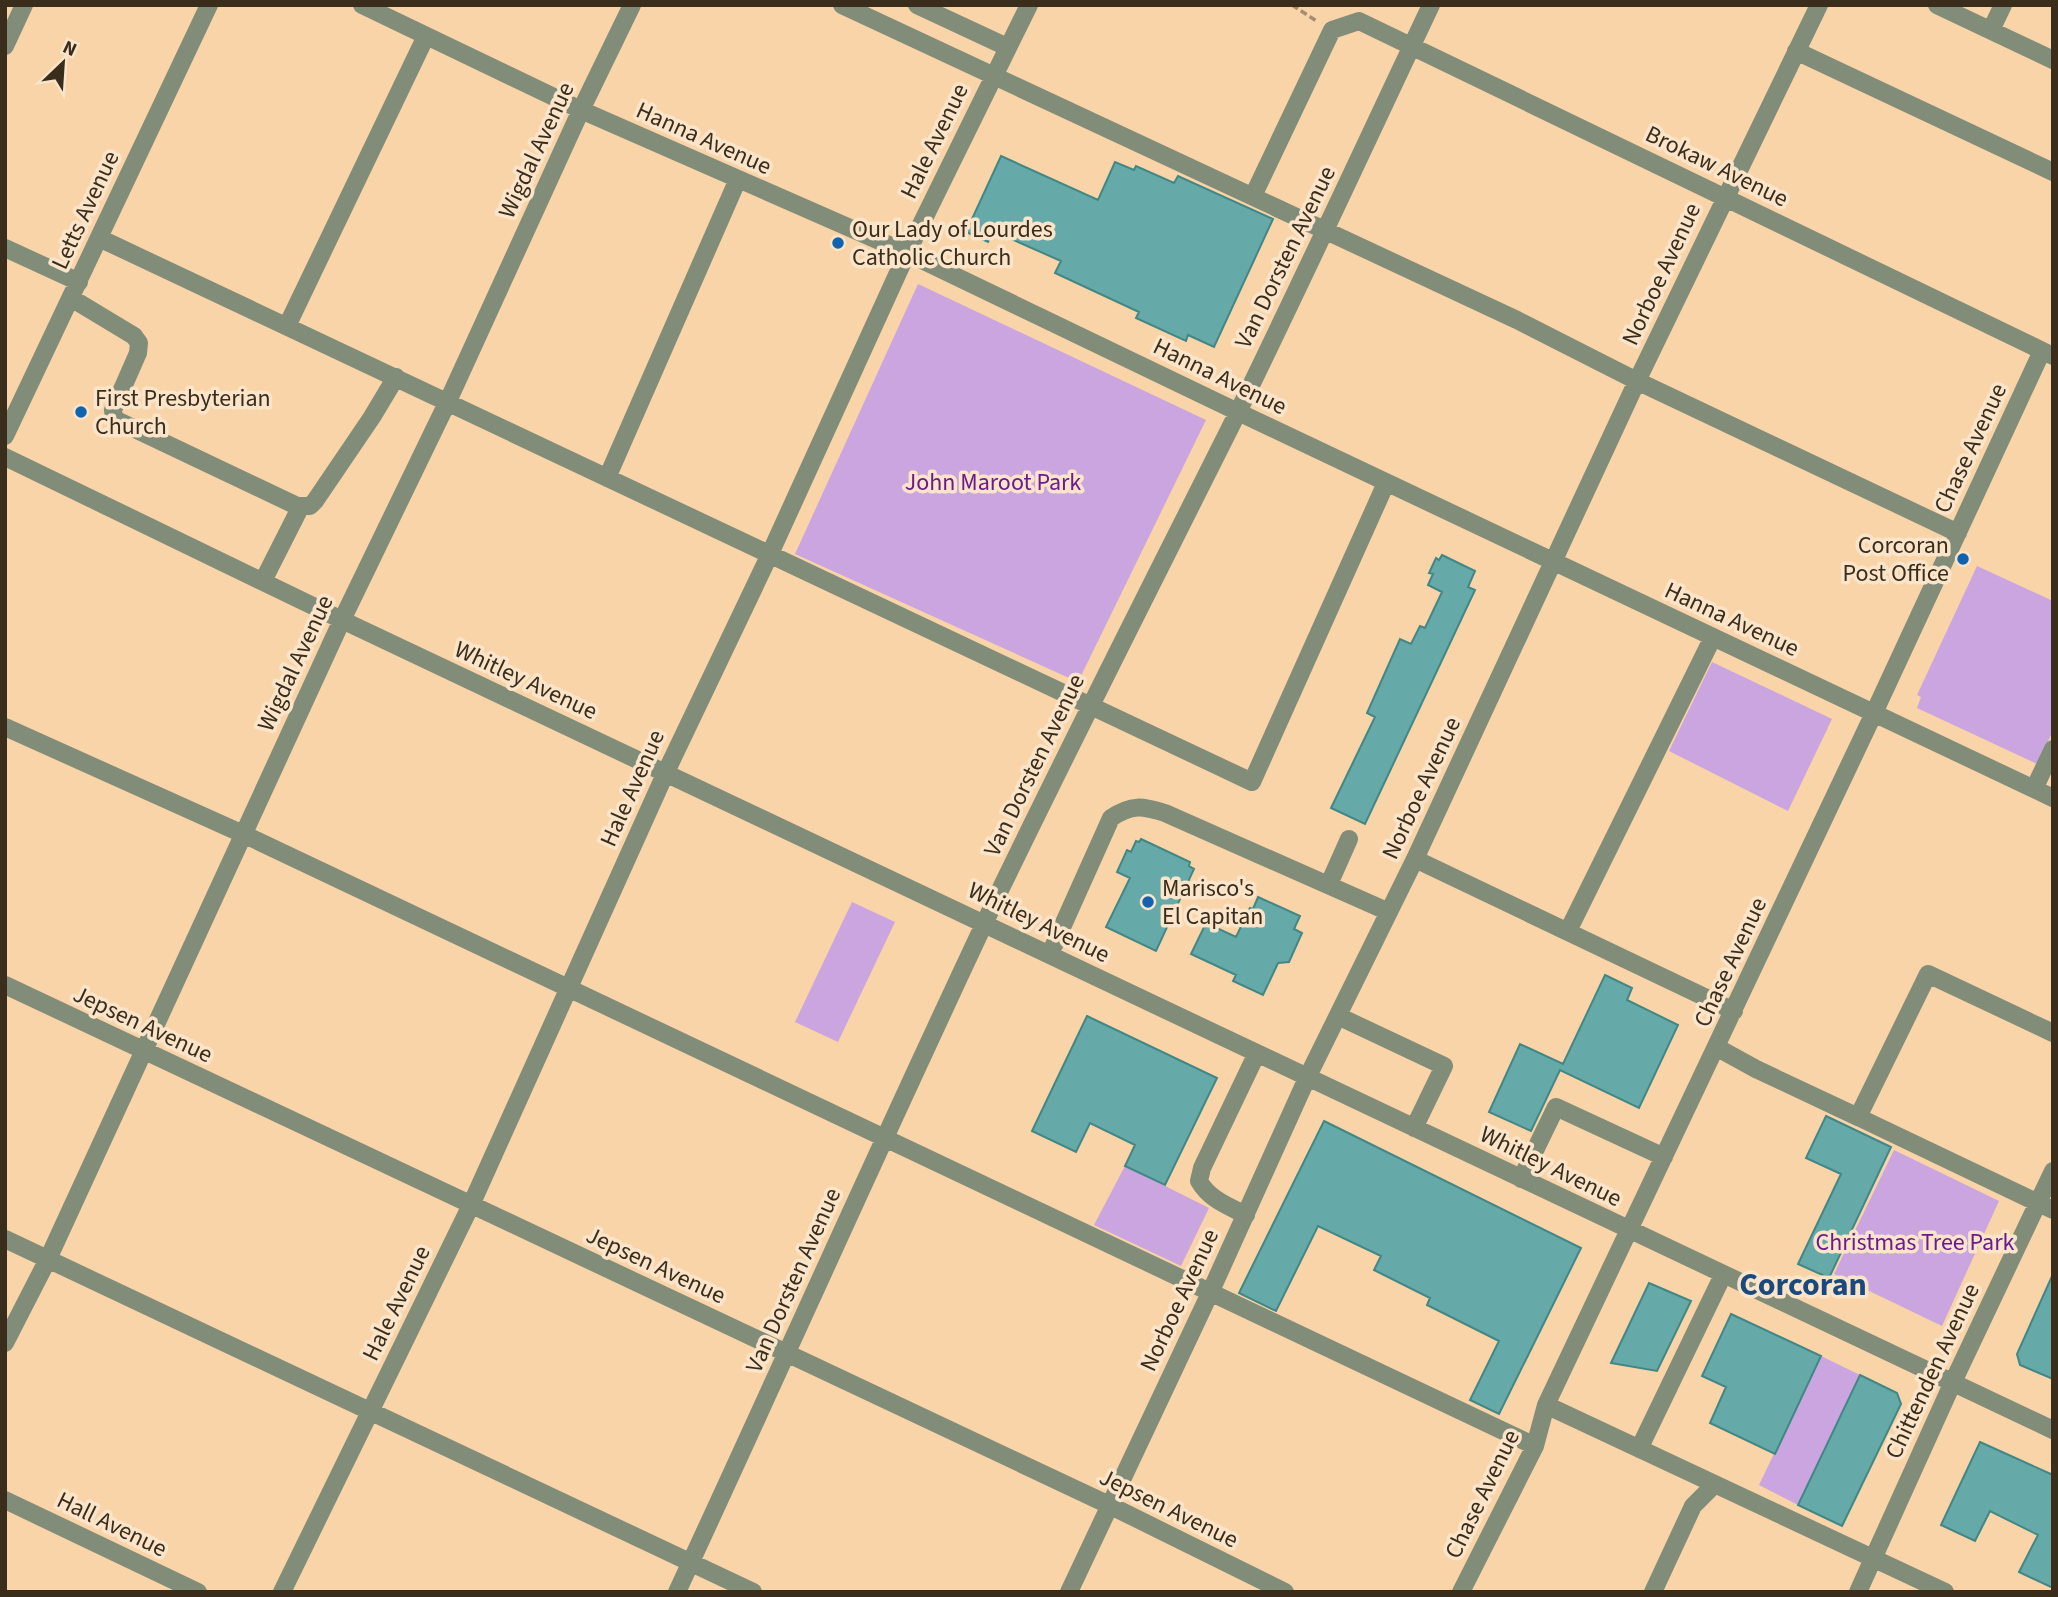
<svg xmlns="http://www.w3.org/2000/svg" width="2058" height="1597" font-family="'Source Sans 3',sans-serif">
<rect width="100%" height="100%" fill="#f8d4a8"/>
<path fill="#caa5e0" d="M 918,284 L 1206,420 L 1078,682 L 795,554 Z
M 1977,566 L 2053,601 L 2053,731 L 2037,764 L 1917,708 L 1921,697 L 1917,695 Z
M 1712,662 L 1832,719 L 1788,811 L 1669,751 Z
M 852,902 L 895,922 L 838,1042 L 795,1022 Z
M 1894,1150 L 1999,1201 L 1942,1326 L 1834,1274 Z
M 1125,1166 L 1209,1208 L 1181,1266 L 1094,1225 Z
M 1821,1356 L 1860,1375 L 1798,1505 L 1759,1485 Z"/>
<path fill="#65aaa8" stroke="#428785" stroke-width="2" d="M 1001,156 L 1098,200 L 1115,162 L 1134,170 L 1136,166 L 1174,183 L 1178,176 L 1273,219 L 1214,347 L 1188,335 L 1186,341 L 1136,318 L 1139,312 L 1055,273 L 1061,261 L 993,231 L 988,242 L 966,232 Z
M 1442,555 L 1475,571 L 1468,587 L 1475,590 L 1365,824 L 1331,808 L 1375,717 L 1367,713 L 1400,639 L 1411,644 L 1420,626 L 1425,628 L 1442,592 L 1428,585 L 1433,574 L 1429,573 L 1436,558 L 1439,560 Z
M 1141,839 L 1190,862 L 1189,866 L 1194,869 L 1156,951 L 1106,927 L 1130,878 L 1117,872 L 1127,850 L 1131,852 L 1136,841 L 1139,842 Z
M 1258,897 L 1300,916 L 1294,929 L 1302,933 L 1289,962 L 1278,963 L 1263,995 L 1233,981 L 1236,975 L 1191,954 L 1206,923 L 1236,937 L 1250,908 L 1253,909 Z
M 1605,975 L 1632,988 L 1627,1000 L 1678,1025 L 1639,1108 L 1560,1070 L 1531,1131 L 1489,1112 L 1520,1044 L 1563,1064 Z
M 1087,1016 L 1217,1078 L 1165,1185 L 1125,1166 L 1135,1145 L 1090,1123 L 1076,1152 L 1032,1131 Z
M 1826,1116 L 1891,1147 L 1829,1278 L 1798,1264 L 1841,1174 L 1806,1158 Z
M 1324,1121 L 1581,1248 L 1499,1414 L 1470,1400 L 1499,1341 L 1427,1305 L 1430,1298 L 1374,1270 L 1381,1256 L 1318,1226 L 1276,1311 L 1239,1293 Z
M 2053,1274 L 2053,1379 L 2020,1365 L 2017,1354 Z
M 1649,1283 L 1691,1301 L 1657,1371 L 1611,1363 Z
M 1731,1314 L 1821,1356 L 1775,1454 L 1710,1423 L 1726,1387 L 1702,1376 Z
M 1860,1375 L 1897,1393 L 1901,1404 L 1842,1526 L 1798,1505 Z
M 1980,1442 L 2053,1475 L 2053,1588 L 2019,1572 L 2038,1535 L 1990,1511 L 1975,1541 L 1941,1525 Z"/>
<g fill="none" stroke-linecap="round" stroke-linejoin="round">
<path stroke="#a88d6d" stroke-width="3.5" stroke-dasharray="7 3.5" stroke-linecap="butt" d="M 1292,5 L 1318,22"/>
<path stroke="#818c79" stroke-width="18" d="M 362,5 L 581,110 L 907,253 L 1238,412 L 2053,798
M 842,5 L 1517,320 L 1637,381 L 1958,533
M 917,5 L 1007,47
M 1937,5 L 2053,60
M 1991,30 L 2003,5
M 5,46 L 24,5
M 1796,51 L 2053,172
M 1253,196 L 1332,30 L 1359,21 L 2053,356
M 99,238 L 1252,782 L 1386,483
M 5,248 L 79,282
M 71,298 L 134,336 L 139,343 L 138,353 L 113,410 L 114,419 L 297,506 L 310,506 L 315,501 L 372,417 L 396,377
M 287,326 L 426,36
M 5,436 L 209,5
M 5,457 L 342,620 L 2053,1430
M 607,478 L 738,179
M 263,581 L 301,506
M 5,727 L 243,834 L 1535,1446
M 2034,789 L 2053,749
M 1415,859 L 1734,1011
M 1329,884 L 1349,839
M 1568,931 L 1713,637
M 1050,954 L 1111,818 C 1132,804 1142,806 1165,813 L 1389,912
M 5,985 L 1109,1505 L 1285,1592
M 1338,1016 L 1444,1066 L 1414,1128
M 2053,1033 L 1928,974 L 1858,1117 L 2053,1210
M 1716,1047 L 1756,1069 L 1858,1117
M 1521,1179 L 1556,1107 L 1664,1157
M 1246,1215 C 1228,1206 1209,1199 1199,1181 L 1202,1168 L 1257,1053
M 5,1239 L 753,1592
M 5,1343 L 48,1259 L 342,620 L 448,401 L 581,110 L 632,5
M 1546,1405 L 1945,1592
M 1639,1449 L 1723,1275
M 5,1500 L 198,1592
M 282,1592 L 471,1205 L 666,772 L 769,556 L 907,253 L 1029,5
M 677,1592 C 786,1357 891,1120 1002,886 C 1079,727 1159,570 1238,412 C 1304,277 1367,141 1431,5
M 1069,1592 L 1210,1293 L 1308,1076 L 1415,859 L 1637,381 L 1819,5
M 1461,1592 L 1535,1446 L 1546,1405 L 1874,713 L 2042,351
M 1653,1592 L 1693,1506 L 1714,1485
M 1858,1592 L 1953,1382 L 2053,1171"/>
</g>
<g fill="#1063b1" stroke="#fae4ca" stroke-width="2.5">
<circle cx="838" cy="243" r="7"/>
<circle cx="81" cy="412" r="7"/>
<circle cx="1963" cy="559" r="7"/>
<circle cx="1148" cy="902" r="7"/>
</g>
<g text-anchor="middle" stroke-width="7" stroke-linejoin="round" paint-order="stroke">
<g font-size="24" fill="#3b2d1c" stroke="#fae4ca">
<text transform="translate(704 138) rotate(24)" y="8">Hanna Avenue</text>
<text transform="translate(934 141) rotate(-64)" y="8">Hale Avenue</text>
<text transform="translate(536 150) rotate(-65)" y="8">Wigdal Avenue</text>
<text transform="translate(1717 166) rotate(26)" y="8">Brokaw Avenue</text>
<text transform="translate(85 210) rotate(-65)" y="8">Letts Avenue</text>
<text transform="translate(1285 257) rotate(-64)" y="8">Van Dorsten Avenue</text>
<text transform="translate(1661 274) rotate(-65)" y="8">Norboe Avenue</text>
<text transform="translate(1220 376) rotate(26)" y="8">Hanna Avenue</text>
<text transform="translate(1970 448) rotate(-65)" y="8">Chase Avenue</text>
<text transform="translate(1732 619) rotate(25)" y="8">Hanna Avenue</text>
<text transform="translate(295 663) rotate(-65)" y="8">Wigdal Avenue</text>
<text transform="translate(526 680) rotate(25)" y="8">Whitley Avenue</text>
<text transform="translate(1034 765) rotate(-64)" y="8">Van Dorsten Avenue</text>
<text transform="translate(632 788) rotate(-66)" y="8">Hale Avenue</text>
<text transform="translate(1421 788) rotate(-65)" y="8">Norboe Avenue</text>
<text transform="translate(1039 922) rotate(26)" y="8">Whitley Avenue</text>
<text transform="translate(1730 962) rotate(-65)" y="8">Chase Avenue</text>
<text transform="translate(143 1024) rotate(25)" y="8">Jepsen Avenue</text>
<text transform="translate(1551 1166) rotate(26)" y="8">Whitley Avenue</text>
<text transform="translate(656 1265) rotate(25)" y="8">Jepsen Avenue</text>
<text transform="translate(793 1280) rotate(-66)" y="8">Van Dorsten Avenue</text>
<text transform="translate(1179 1300) rotate(-65)" y="8">Norboe Avenue</text>
<text transform="translate(396 1303) rotate(-64)" y="8">Hale Avenue</text>
<text transform="translate(1932 1371) rotate(-65)" y="8">Chittenden Avenue</text>
<text transform="translate(1482 1494) rotate(-64)" y="8">Chase Avenue</text>
<text transform="translate(1169 1508) rotate(26)" y="8">Jepsen Avenue</text>
<text transform="translate(112 1524) rotate(26)" y="8">Hall Avenue</text>
</g>
<g font-size="24" fill="#3b2d1c" stroke="#fae4ca" text-anchor="start">
<text x="852" y="237">Our Lady of Lourdes<tspan x="852" dy="28">Catholic Church</tspan></text>
<text x="95" y="406">First Presbyterian<tspan x="95" dy="28">Church</tspan></text>
<text x="1949" y="553" text-anchor="end">Corcoran<tspan x="1949" dy="28">Post Office</tspan></text>
<text x="1162" y="896">Marisco's<tspan x="1162" dy="28">El Capitan</tspan></text>
</g>
<g font-size="24" fill="#6c1b8f" stroke="#fae4ca">
<text x="993" y="490">John Maroot Park</text>
<text x="1915" y="1250">Christmas Tree Park</text>
</g>
<g font-size="32" font-weight="bold" fill="#1a4a7d" stroke="#fae4ca">
<text x="1803" y="1295">Corcoran</text>
</g>
</g>
<rect width="2058" height="1597" fill="none" stroke="#3b2d1c" stroke-width="14"/>
<g transform="translate(63 63) rotate(25)" stroke="#fae4ca" stroke-width="5" paint-order="stroke">
<path d="M0-5L12 26L0 18L-12 26Z" fill="#3b2d1c"/>
<text y="-10" font-size="19" font-weight="bold" text-anchor="middle" fill="#3b2d1c">N</text>
</g>
</svg>
